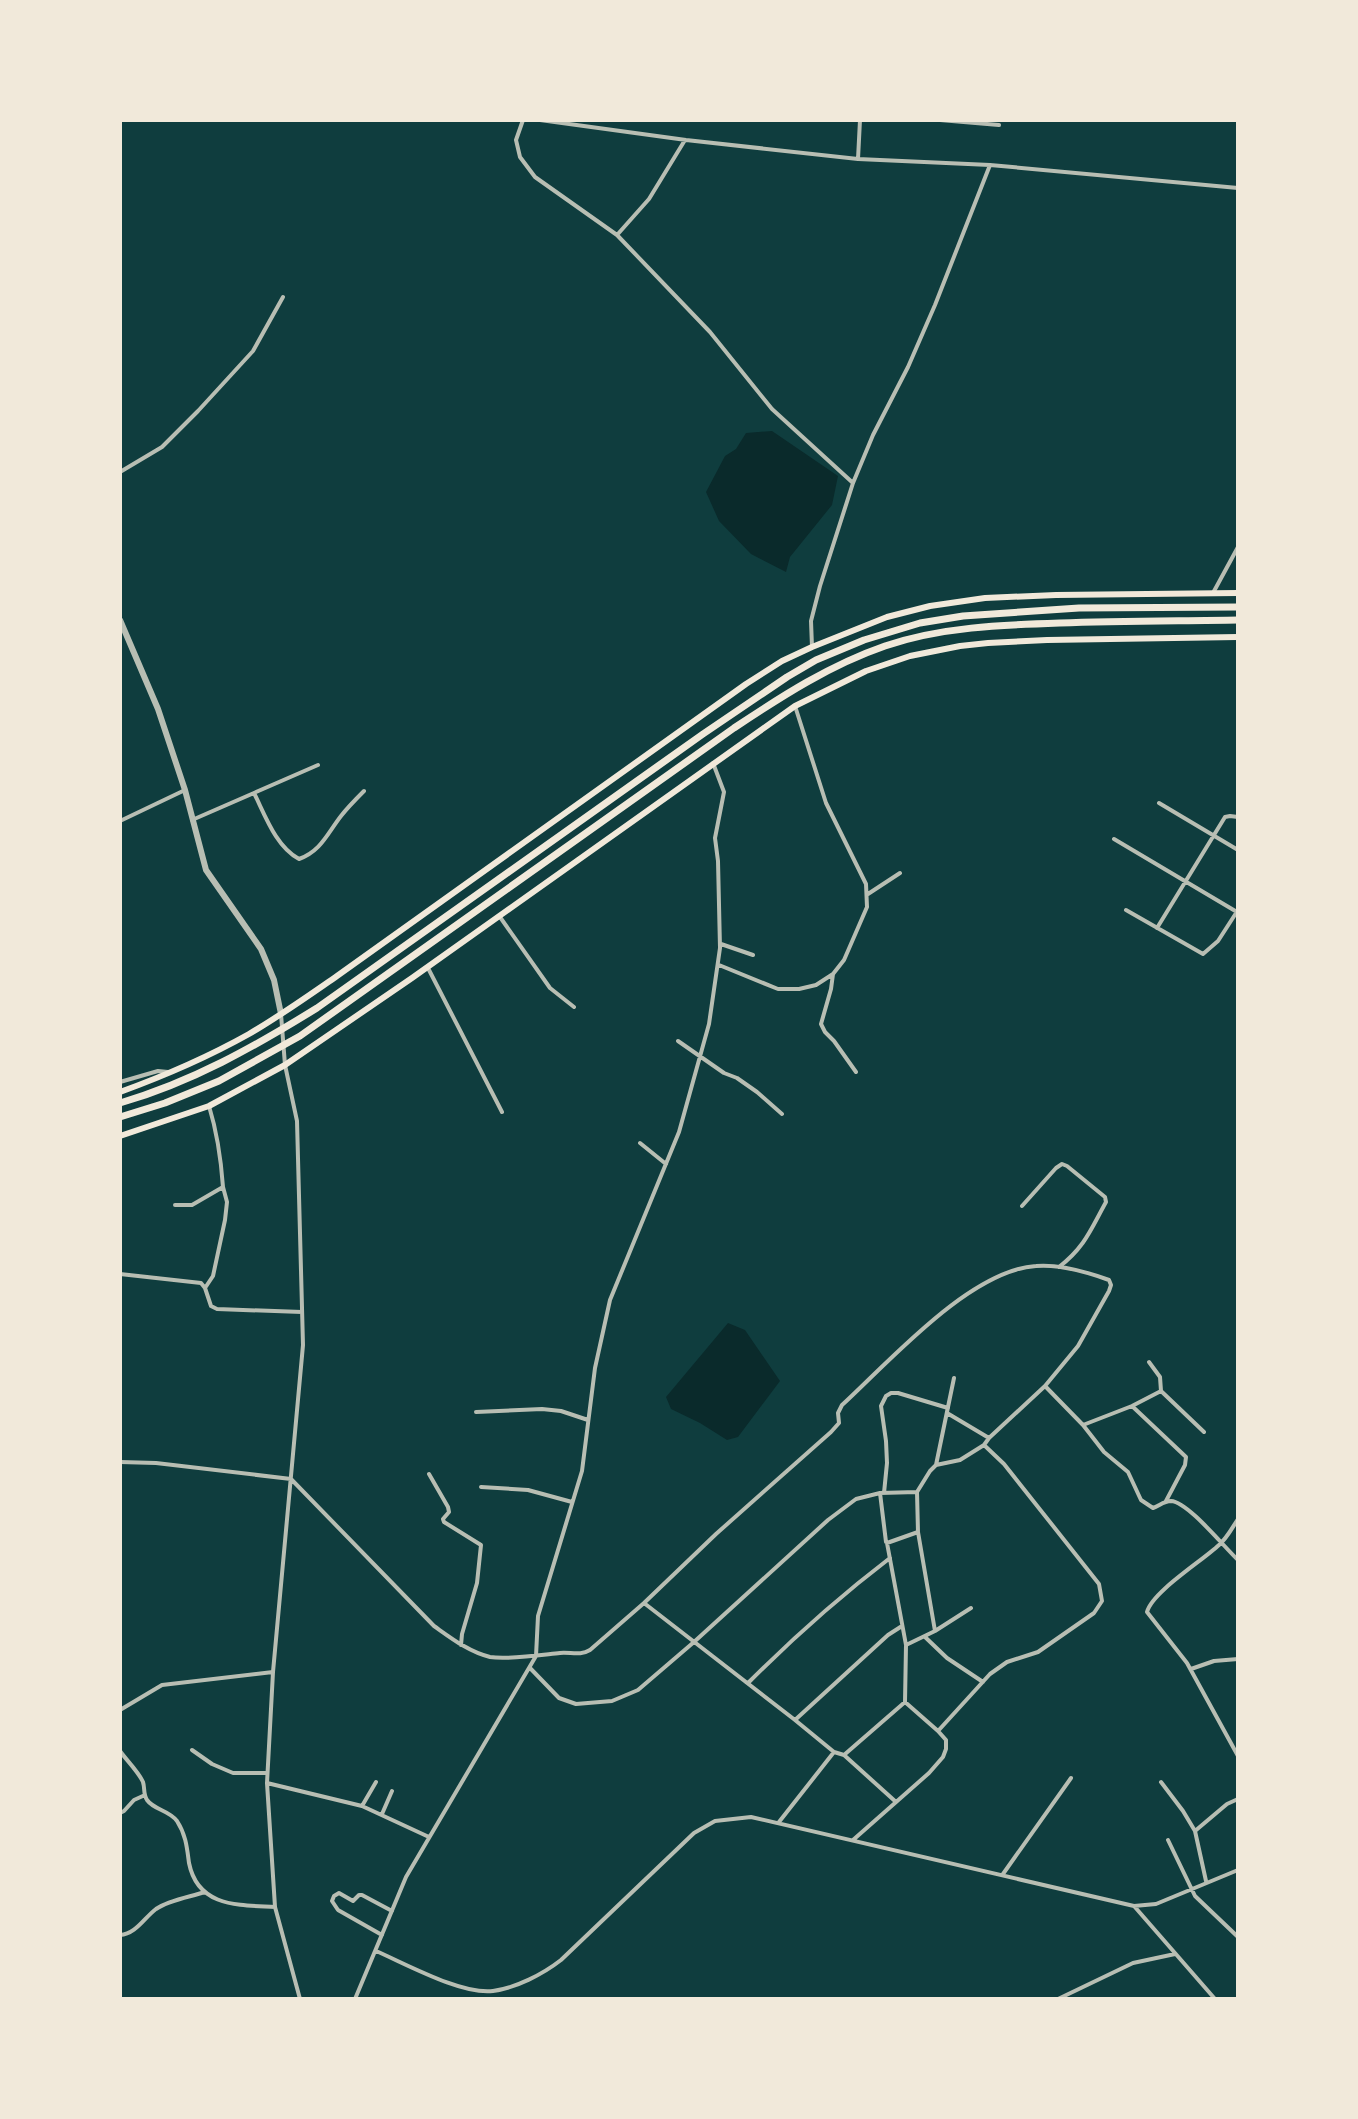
<svg xmlns="http://www.w3.org/2000/svg" width="1358" height="2119" font-family="'Roboto Condensed',sans-serif">
<rect width="100%" height="100%" fill="#0f3d3e"/>
<path fill="#0a2a2b" d="M 772,431 L 838,476 L 832,505 L 790,557 L 786,572 L 751,554 L 719,521 L 706,492 L 725,456 L 736,449 L 746,433 Z
M 728,1323 L 745,1330 L 780,1381 L 738,1437 L 727,1440 L 700,1423 L 671,1409 L 666,1397 Z"/>
<g fill="none" stroke-linecap="round" stroke-linejoin="round">
<path stroke="#b8beb3" stroke-width="4" d="M 523,120 L 516,140 L 520,157 L 535,177 L 617,235 L 710,332 L 772,409 L 853,483
M 540,120 L 686,140 L 858,159 L 990,165 L 1238,188
M 940,120 L 999,125
M 858,159 L 860,120
M 617,235 L 649,199 L 685,140
M 120,472 L 162,447 L 198,411 L 253,351 L 283,297
M 1213,593 L 1238,547
M 812,647 L 811,621 L 820,586 L 853,483 L 873,435 L 908,367 L 935,305 L 990,165
M 254,793 C 265,815 276,847 299,859 C 321,851 327,834 341,816 C 348,807 356,799 364,791
M 1159,803 L 1238,850
M 192,820 L 318,765
M 120,821 L 185,790
M 1114,839 L 1237,912
M 868,894 L 900,873
M 1126,910 L 1203,954 L 1218,941 L 1238,910
M 500,917 L 550,988 L 574,1007
M 1157,928 L 1225,817 L 1230,816 L 1238,817
M 721,944 L 753,955
M 719,965 L 778,989 L 799,989 L 816,985 L 833,974 L 844,960 L 867,907 L 866,884 L 826,803 L 795,706
M 428,968 L 502,1112
M 833,974 L 831,989 L 821,1024 L 825,1032 L 834,1041 L 856,1072
M 281,1014 L 285,1065 L 297,1121 L 303,1345 L 273,1672 L 267,1783 L 275,1907 L 300,1999
M 678,1041 L 724,1073 L 737,1078 L 757,1092 L 782,1114
M 120,1082 L 158,1071 L 168,1072
M 640,1143 L 666,1164
M 175,1205 L 192,1205 L 223,1187 C 221,1159 217,1132 209,1106
M 1022,1206 L 1056,1168 L 1062,1164 L 1067,1166 L 1105,1197 L 1106,1202 C 1091,1229 1085,1247 1059,1267
M 120,1274 L 201,1283 L 205,1288 L 211,1306 L 217,1309 L 302,1312
M 205,1288 L 213,1276 L 225,1220 L 227,1202 L 223,1187
M 1045,1386 L 1083,1425 L 1132,1406 L 1161,1391 L 1160,1377 L 1149,1362
M 1161,1391 L 1204,1432
M 1132,1406 L 1186,1457 L 1185,1465 L 1166,1501
M 476,1412 L 542,1409 L 561,1411 L 588,1420
M 947,1413 L 989,1438
M 1083,1425 L 1104,1452 L 1128,1472 L 1141,1500 L 1153,1508 C 1159,1506 1164,1501 1171,1501 C 1188,1502 1224,1547 1238,1560
M 120,1462 L 156,1463 L 291,1479 L 434,1626 C 451,1638 469,1652 490,1657 C 508,1660 541,1655 560,1653 C 571,1652 580,1656 590,1650 L 644,1603 L 716,1534 L 831,1432 L 839,1423 L 838,1413 L 842,1405 C 889,1362 970,1270 1036,1266 C 1059,1264 1087,1272 1109,1280 L 1111,1285 L 1109,1291 L 1078,1346 L 1045,1386 L 989,1438 L 984,1445
M 936,1465 L 954,1378
M 429,1474 L 448,1507 L 449,1512 L 443,1519 L 444,1522 L 481,1545 L 477,1583 L 462,1634 L 461,1645
M 481,1487 L 528,1490 L 572,1502
M 880,1493 L 886,1542
M 884,1493 L 887,1463 L 886,1441 L 881,1406 L 886,1396 L 891,1393 L 898,1393 L 948,1408
M 1238,1519 C 1232,1528 1227,1538 1219,1545 C 1202,1561 1152,1592 1147,1612 L 1187,1663 L 1238,1756
M 918,1532 L 935,1631
M 644,1603 L 795,1720
M 925,1637 L 947,1658 L 983,1682
M 906,1645 L 935,1631 L 971,1608
M 530,1668 L 559,1698 L 576,1704 L 612,1701 L 638,1690 L 694,1642 L 828,1520 L 856,1499 L 880,1493 L 917,1492
M 1191,1669 L 1214,1661 L 1238,1659
M 748,1683 C 793,1638 839,1597 890,1558
M 120,1710 L 162,1685 L 273,1672
M 192,1750 L 212,1764 L 233,1773 L 267,1773
M 120,1751 C 127,1761 138,1771 143,1782 C 145,1788 143,1794 147,1800 C 154,1810 169,1810 177,1821 C 186,1835 187,1848 189,1863 C 198,1908 240,1905 275,1907
M 844,1755 L 905,1702 L 938,1731
M 1161,1782 L 1183,1811 L 1195,1831
M 267,1783 L 362,1806 L 429,1837
M 896,1802 L 844,1755 L 834,1752 L 795,1720 L 888,1635 L 902,1626
M 362,1806 L 376,1782
M 120,1813 L 124,1811 L 134,1800 L 145,1795
M 382,1814 L 392,1791
M 779,1822 L 834,1752
M 853,1840 L 929,1773 L 943,1757 L 946,1749 L 946,1740 L 938,1731 L 990,1674 L 1007,1662 L 1038,1652 L 1094,1613 L 1102,1601 L 1099,1584 L 1004,1464 L 984,1445 L 960,1460 L 936,1465 L 930,1471 L 917,1492 L 918,1532 L 887,1543 L 906,1645 L 905,1702
M 1168,1840 L 1195,1896 L 1238,1937
M 1003,1874 L 1071,1778
M 1206,1881 L 1195,1831 L 1227,1804 L 1238,1799
M 1134,1906 L 1156,1904 L 1238,1870
M 120,1935 C 136,1934 144,1918 156,1909 C 169,1900 190,1897 205,1892
M 382,1935 L 338,1910 L 332,1901 L 334,1896 L 339,1893 L 353,1901 L 359,1895 L 362,1895 L 392,1911
M 376,1951 C 406,1964 462,1995 493,1991 C 516,1988 543,1974 561,1960 L 694,1833 L 715,1821 L 751,1817 L 1134,1906 L 1215,1999
M 355,1999 L 406,1877 L 536,1656 L 538,1616 L 582,1471 L 595,1368 L 610,1300 L 679,1132 L 709,1024 L 720,948 L 718,861 L 715,838 L 724,792 L 713,763
M 1058,1999 L 1133,1963 L 1175,1954"/>
<path stroke="#b8beb3" stroke-width="6" d="M 120,620 L 158,709 L 185,790 L 206,870 L 261,949 L 274,980 L 281,1014"/>
<path stroke="#f1e9da" stroke-width="6" d="M 120,1092 C 164,1076 208,1057 249,1034 C 280,1016 308,996 337,976 L 746,684 L 782,661 L 812,647 L 887,617 L 930,606 L 985,598 L 1056,595 L 1238,593
M 120,1136 L 209,1106 L 285,1065 L 412,978 L 795,706 L 866,671 L 910,656 L 960,646 L 988,643 L 1047,640 L 1238,637"/>
<path stroke="#f1e9da" stroke-width="7" d="M 120,1103 C 192,1082 254,1047 317,1008 L 703,734 L 787,677 L 816,660 L 864,640 L 920,623 L 963,616 L 1079,608 L 1238,607
M 120,1117 L 165,1103 L 219,1081 L 300,1036 L 734,728 C 782,696 830,665 885,646 C 941,627 1001,625 1060,623 C 1119,621 1179,621 1238,620"/>
</g>
<rect width="1358" height="2119" fill="none" stroke="#f1e9da" stroke-width="244"/>
</svg>
